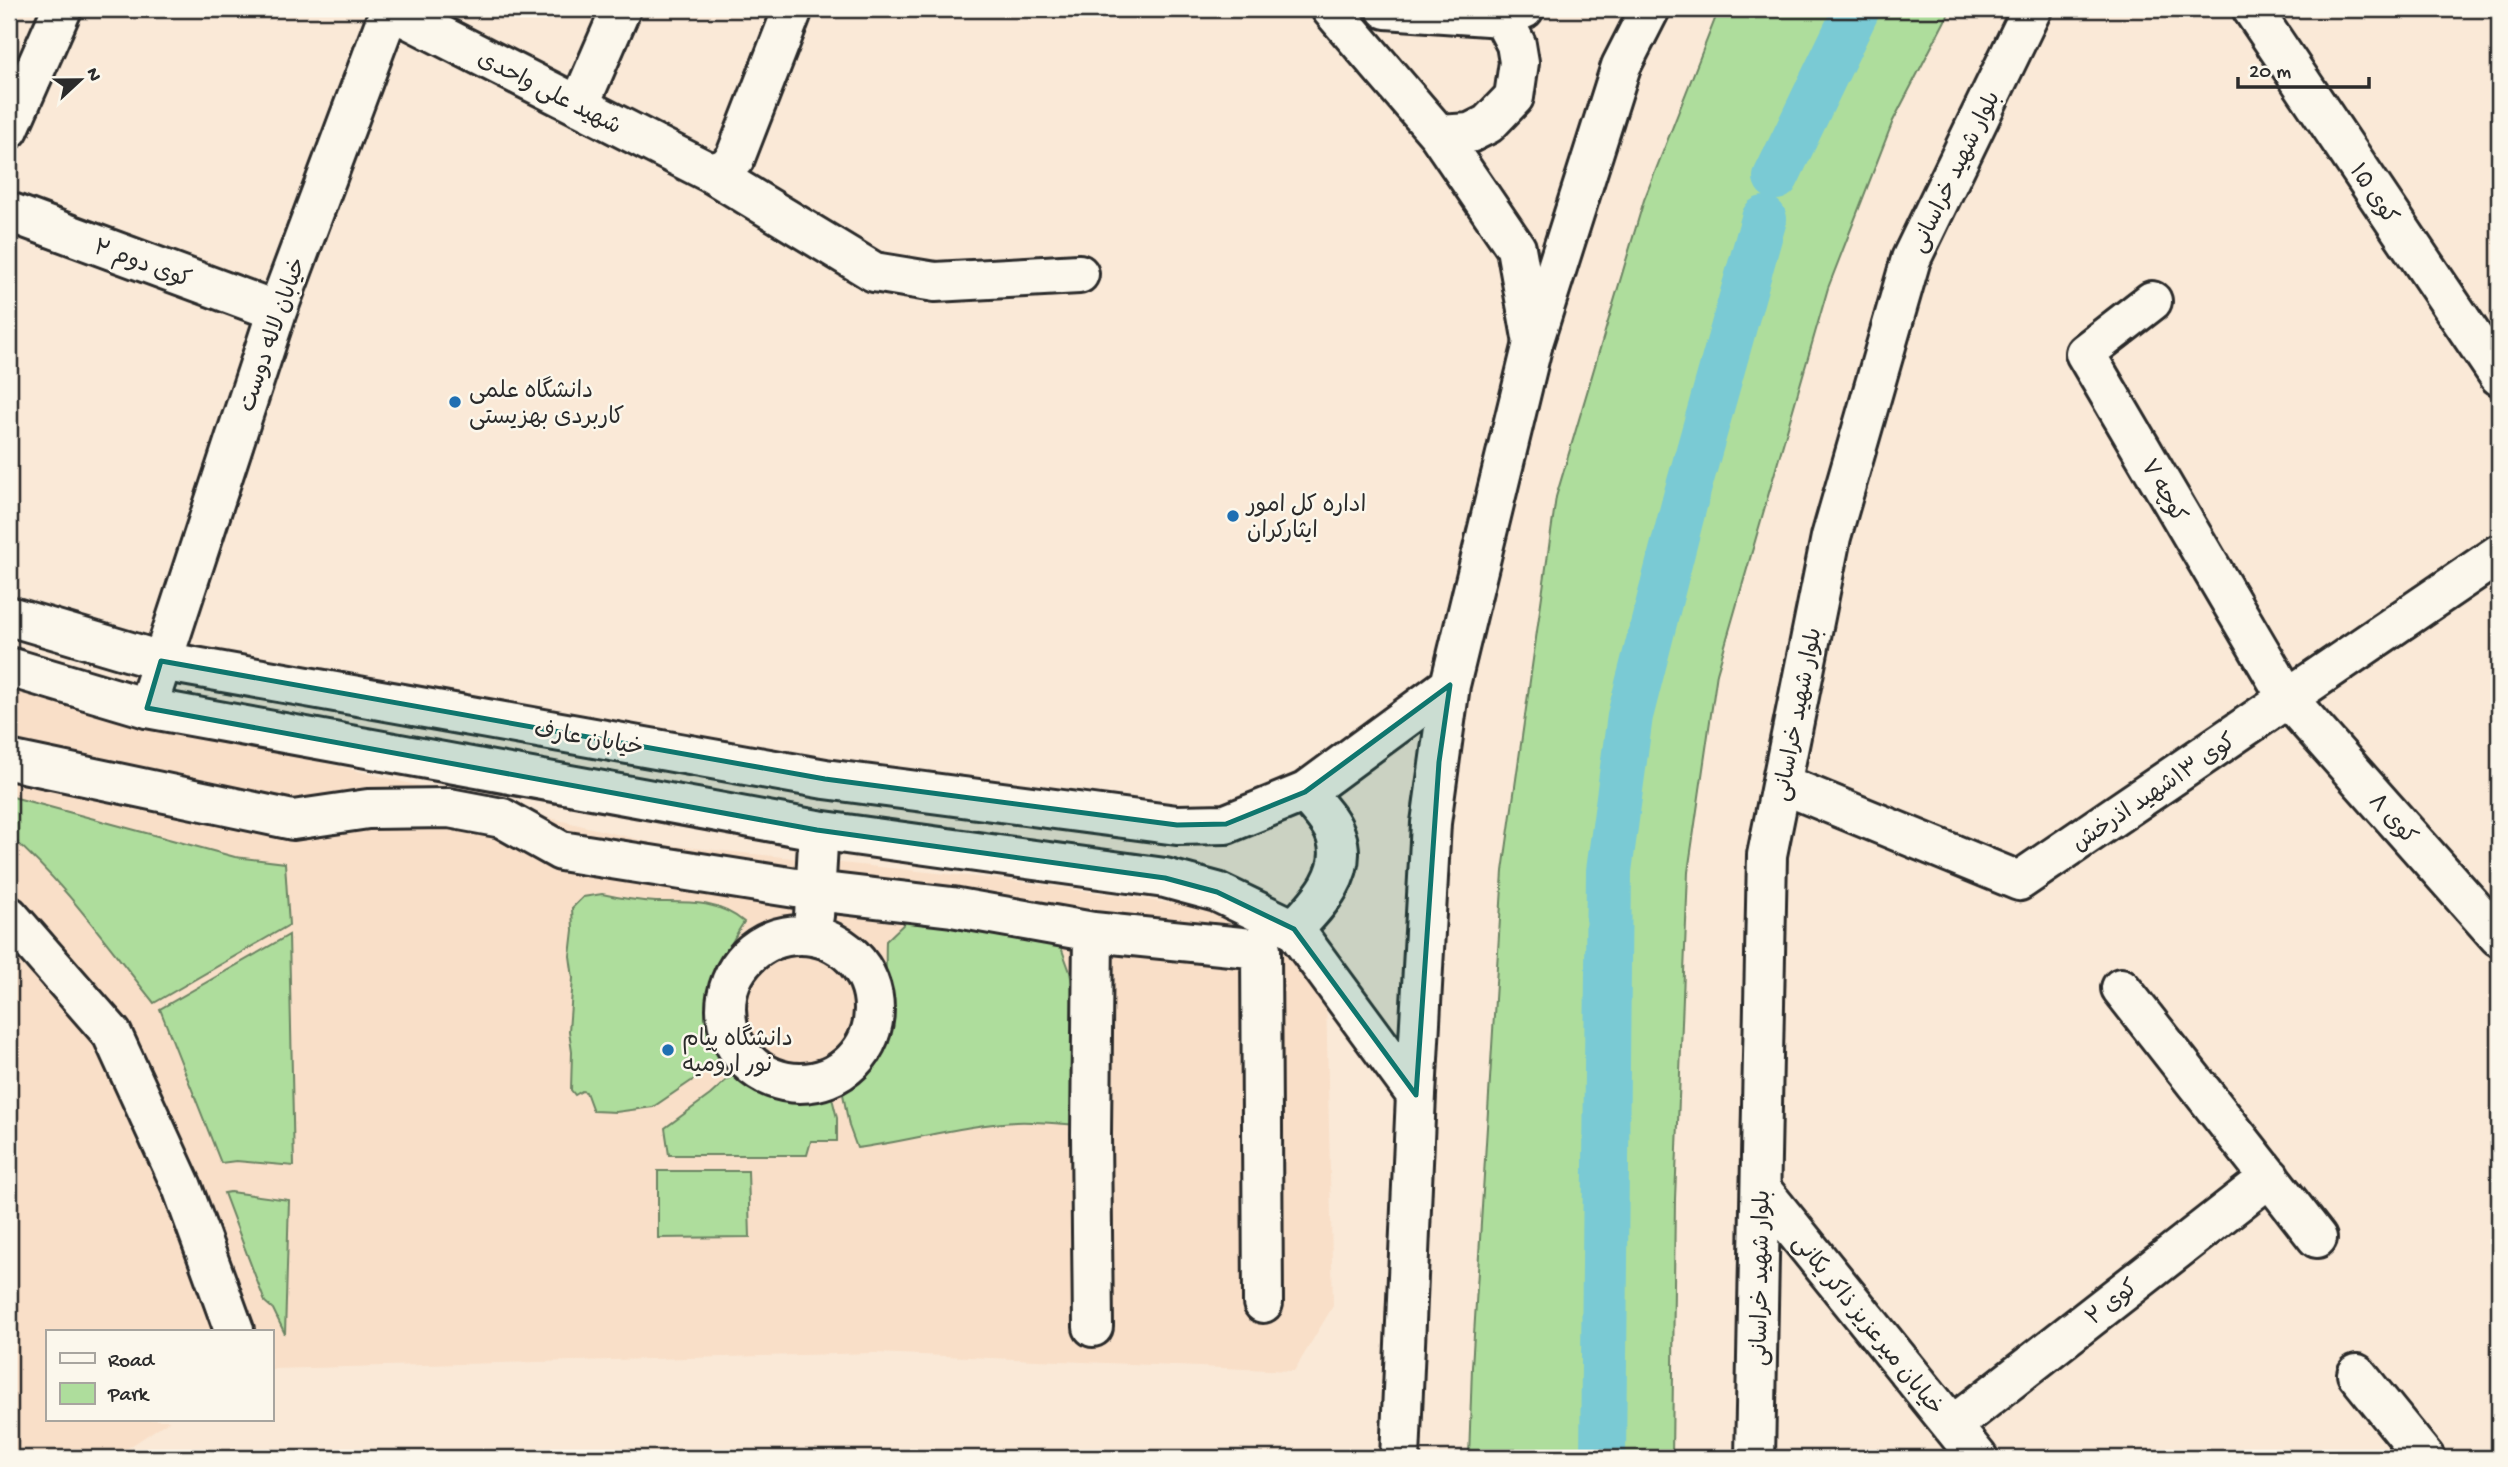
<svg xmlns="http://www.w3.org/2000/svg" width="2508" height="1467" font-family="'Gochi Hand','Playpen Sans Arabic',sans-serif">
<rect width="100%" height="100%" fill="#fae9d7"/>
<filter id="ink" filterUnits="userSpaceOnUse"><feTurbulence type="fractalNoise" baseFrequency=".0143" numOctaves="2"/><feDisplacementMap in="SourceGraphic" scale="14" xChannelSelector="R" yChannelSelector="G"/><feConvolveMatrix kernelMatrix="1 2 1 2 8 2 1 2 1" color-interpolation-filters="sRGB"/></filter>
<g filter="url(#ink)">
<path fill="#f9dfc8" d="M 9,686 L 657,844 L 1014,881 L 1203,908 L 1292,958 L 1326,994 L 1333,1306 L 1294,1371 L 875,1353 L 271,1369 L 271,1332 L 47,1332 L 47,1420 L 170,1420 L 113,1458 L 9,1458 Z"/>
<path fill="#aedd9c" stroke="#6c8464" stroke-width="2" d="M 1719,9 L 1951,9 L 1893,121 L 1828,288 L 1717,673 L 1688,872 L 1675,1199 L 1672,1458 L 1469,1458 L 1472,1367 L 1503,871 L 1556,497 L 1644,200 Z
M 9,796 L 235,857 L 285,863 L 289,925 L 154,1003 C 108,946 65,883 9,835 Z
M 602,894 C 620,898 638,901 656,902 C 689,902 717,900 744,922 C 718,961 704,1013 728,1056 L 653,1107 L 616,1112 L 593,1111 L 586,1092 L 582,1091 L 575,1095 L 571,1090 L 572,1052 L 569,1031 L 573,978 L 570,956 L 573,930 L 572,908 L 583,897 Z
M 910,918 L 1058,939 L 1070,972 L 1074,994 L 1080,1125 C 1059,1124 1037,1121 1016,1122 C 962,1125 910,1141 857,1148 L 849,1126 L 840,1078 C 896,1059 884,987 886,941 Z
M 289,935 L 294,1166 L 236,1161 L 221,1163 L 160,1009 Z
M 742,1066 C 762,1089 801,1095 829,1086 L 837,1118 L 837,1141 L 811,1141 L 807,1155 L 669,1155 L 665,1128 L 710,1095 Z
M 658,1171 L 748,1171 L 750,1237 L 658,1238 Z
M 230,1192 L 289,1200 L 285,1334 L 273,1309 L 265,1302 L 224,1193 Z"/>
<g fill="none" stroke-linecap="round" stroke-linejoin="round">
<path stroke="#7acad4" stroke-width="46" d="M 1776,177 L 1857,9
M 1603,1458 L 1609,871 L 1630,716 L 1686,497 L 1764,219"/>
<g stroke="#2b2b2b" stroke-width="44">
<path id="minor" d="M 389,9 L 711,173 L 874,272 L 935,282 L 1079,274
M 1331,9 L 1439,135 L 1516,248 L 1533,343
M 1386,9 L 1502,17 L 1524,9
M 2252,9 L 2499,376
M 579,106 L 621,9
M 9,129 L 62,9
M 1439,135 L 1470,133 L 1488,124 L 1514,97 L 1519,62 L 1516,44 L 1502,17
M 711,173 L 726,168 L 735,158 L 793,9
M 9,212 L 277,311
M 2152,301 L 2085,353 L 2288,699 L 2499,937
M 147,708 L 277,311 L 390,9
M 9,760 L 293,820 L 368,809 L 449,808 L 502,818 L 561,851 L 815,891 L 952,907 L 1093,932 L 1261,949 L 1263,1303
M 1782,784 L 2019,881 L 2499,554
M 9,916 L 112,1034 L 182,1187 L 234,1330
M 814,916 L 818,844 L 817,830
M726 1009a74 74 0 1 1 148 0a74 74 0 1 1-148 0Z
M 2121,988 L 2317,1238
M 1761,1189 L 1978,1458
M 1093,1327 L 1091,1134 L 1093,932
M 2357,1374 L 2425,1458
M 1952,1426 L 2270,1177"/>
</g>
<g stroke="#2b2b2b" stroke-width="44">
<path id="major" d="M 9,616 L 161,661 L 825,779 L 1177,825 L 1226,824 L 1305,792 L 1450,685
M 9,667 L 147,708 L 817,830 L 1165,878 L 1217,892 L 1294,929 L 1416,1095
M 1294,929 C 1317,905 1349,873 1336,836 C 1331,819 1315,805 1305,792
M 1400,1458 L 1416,1095 L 1431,823 L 1450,685 L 1533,343 L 1621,66 L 1650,9
M 1755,1458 L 1767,855 L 1831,537 L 1911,259 L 2032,9"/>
</g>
<use href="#minor" stroke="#fbf7ec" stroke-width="38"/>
<use href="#major" stroke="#fbf7ec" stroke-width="38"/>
</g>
</g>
<path fill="#0f766e" fill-opacity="0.2" stroke="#0f766e" stroke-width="5" stroke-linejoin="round" d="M 161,661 L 825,779 L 1177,825 L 1226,824 L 1305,792 L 1450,685 L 1439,762 L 1416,1095 L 1294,929 L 1217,892 L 1165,878 L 817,830 L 147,708 Z"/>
<g fill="#1f6fb2" stroke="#fbf7ec" stroke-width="2.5">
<circle cx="455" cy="402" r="7"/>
<circle cx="1233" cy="516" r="7"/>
<circle cx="668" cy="1050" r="7"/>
</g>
<g text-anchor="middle" stroke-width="5" stroke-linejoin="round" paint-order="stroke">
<g font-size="23" fill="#2b2b2b" stroke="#fbf7ec">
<text transform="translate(550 91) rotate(27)" y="8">شهید علی واحدی</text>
<text transform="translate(1954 171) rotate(-64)" y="8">بلوار شهید خراسانی</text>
<text transform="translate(2375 193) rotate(56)" y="8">کوی ۱۵</text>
<text transform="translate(143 262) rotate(20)" y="8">کوی دوم ۲</text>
<text transform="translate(271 334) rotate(-71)" y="8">خیابان لاله دوست</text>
<text transform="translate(2165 490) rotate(60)" y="8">کوچه ۷</text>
<text transform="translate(1796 714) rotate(-79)" y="8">بلوار شهید خراسانی</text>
<text transform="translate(589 737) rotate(10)" y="8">خیابان عارف</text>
<text transform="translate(2153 791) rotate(-34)" y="8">کوی ۱۳شهید اذرخش</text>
<text transform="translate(2394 818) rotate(48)" y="8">کوی ۸</text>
<text transform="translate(1759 1278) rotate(-89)" y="8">بلوار شهید خراسانی</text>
<text transform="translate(2111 1301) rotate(-38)" y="8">کوی ۲</text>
<text transform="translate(1869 1324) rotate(51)" y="8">خیابان میرعزیز ذاکر یکانی</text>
</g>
<g font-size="23" fill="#2b2b2b" stroke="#fbf7ec" text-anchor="start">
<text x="469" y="397">دانشگاه علمی<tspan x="469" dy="26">کاربردی بهزیستی</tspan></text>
<text x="1247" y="511">اداره کل امور<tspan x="1247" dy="26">ایثارکران</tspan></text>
<text x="682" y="1045">دانشگاه پیام<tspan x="682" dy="26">نور ارومیه</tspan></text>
</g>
</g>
<rect width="2508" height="1467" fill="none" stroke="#fbf7ec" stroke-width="35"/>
<rect x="18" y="18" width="2473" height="1432" fill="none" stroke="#2b2b2b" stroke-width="2.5" filter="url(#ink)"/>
<rect x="46" y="1330" width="228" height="91" fill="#fbf7ec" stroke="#a8a59f" stroke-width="2"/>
<rect x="60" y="1353" width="35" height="10" fill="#fbf7ec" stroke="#a8a59f" stroke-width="2"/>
<text x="108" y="1366" font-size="21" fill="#2b2b2b">Road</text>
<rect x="60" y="1383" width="35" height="21" fill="#aedd9c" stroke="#a8a59f" stroke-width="2"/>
<text x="108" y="1400" font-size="21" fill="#2b2b2b">Park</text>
<g transform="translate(80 80) rotate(68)" stroke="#fbf7ec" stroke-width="5" paint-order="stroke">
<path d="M0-5L12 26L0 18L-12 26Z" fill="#2b2b2b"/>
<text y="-10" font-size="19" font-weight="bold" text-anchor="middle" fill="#2b2b2b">N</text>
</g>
<path d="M2238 77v10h131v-10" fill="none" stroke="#2b2b2b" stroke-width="3.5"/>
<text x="2249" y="77" font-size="21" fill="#2b2b2b" stroke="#fbf7ec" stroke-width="5" paint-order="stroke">20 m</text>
</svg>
